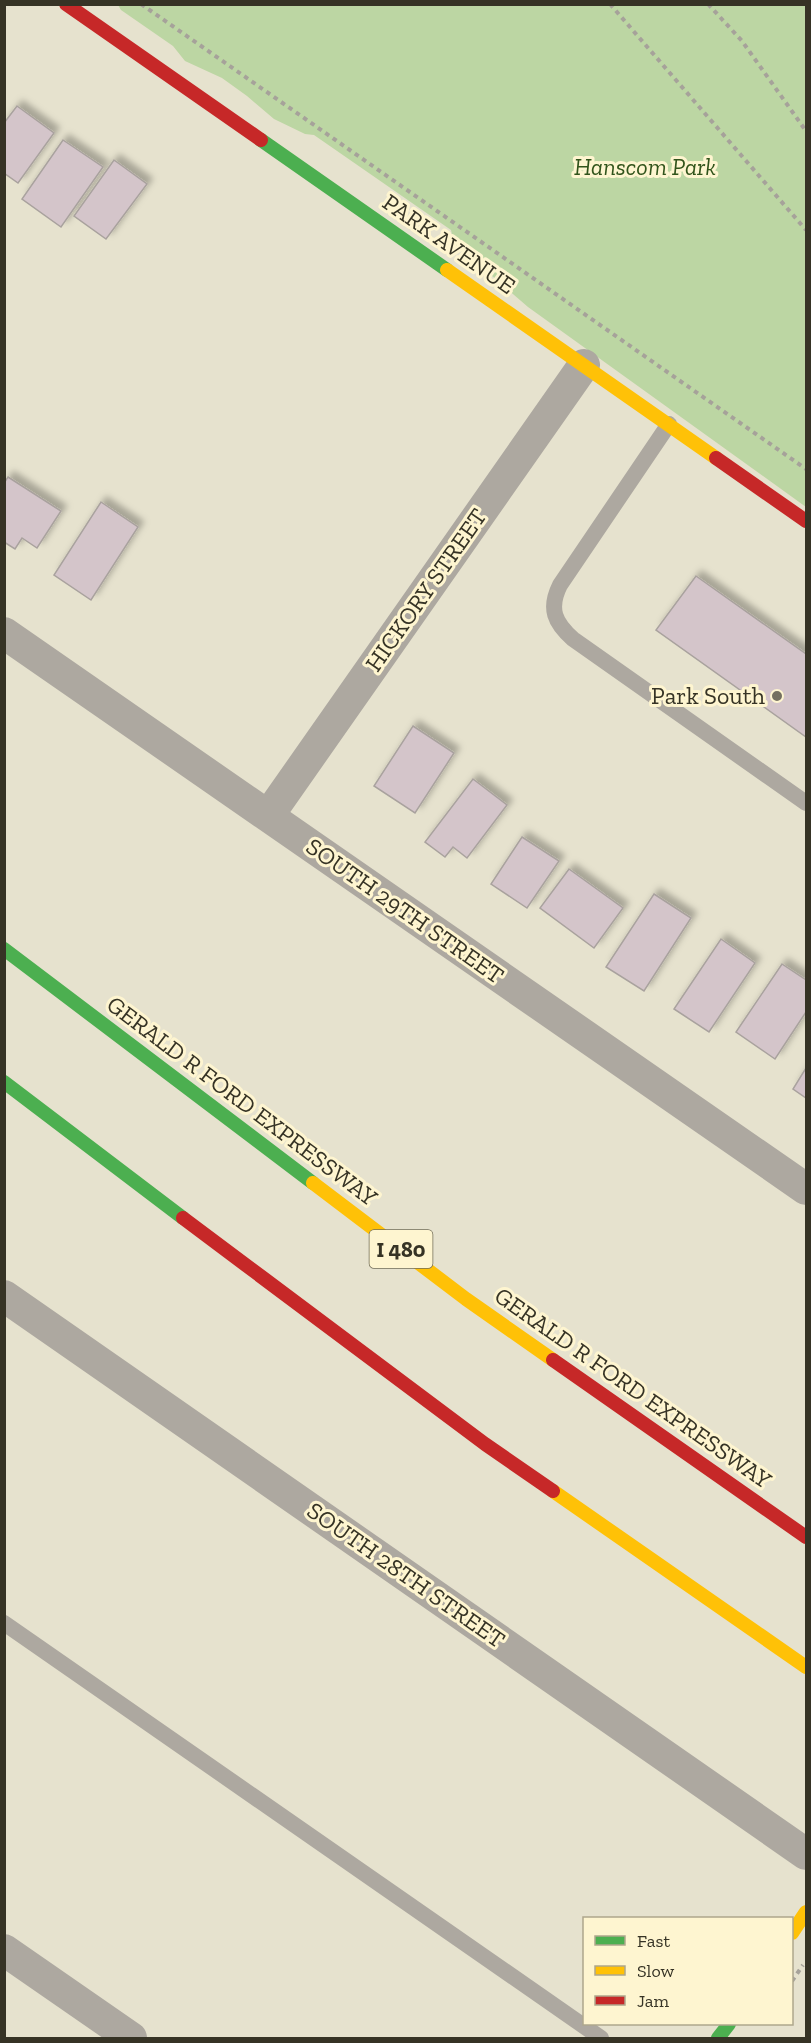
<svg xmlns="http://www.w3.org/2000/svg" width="811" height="2043" font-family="'Zilla Slab',serif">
<defs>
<filter id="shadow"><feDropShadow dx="5.5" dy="-5.5" stdDeviation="3" flood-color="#0004"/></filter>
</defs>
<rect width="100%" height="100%" fill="#e6e2ce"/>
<path fill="#bcd6a3" d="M 118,5 L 806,5 L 806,507 L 528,307 L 454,243 L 451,230 L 314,135 L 305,134 L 274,119 L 247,96 L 222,78 L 185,61 L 173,46 L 121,10 Z"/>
<path fill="#d4c5ca" stroke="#a9a29e" stroke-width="1.5" filter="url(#shadow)" d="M 17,106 L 54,133 L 18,183 L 4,173 L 4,123 Z
M 63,140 L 103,167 L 61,227 L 22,199 Z
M 114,160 L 147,184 L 106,239 L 74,216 Z
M 8,477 L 61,511 L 37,548 L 22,538 L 15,549 L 4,542 L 4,483 Z
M 101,502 L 138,527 L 91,600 L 54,575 Z
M 696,576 L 806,654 L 806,737 L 656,630 Z
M 413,726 L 454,753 L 415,813 L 374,786 Z
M 473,779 L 507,805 L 467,858 L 453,847 L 445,857 L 425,842 Z
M 522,837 L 559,861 L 527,908 L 491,884 Z
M 569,869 L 623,908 L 594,948 L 540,908 Z
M 654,894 L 691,918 L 644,991 L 606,967 Z
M 721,939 L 755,963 L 709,1032 L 674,1009 Z
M 782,964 L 806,980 L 806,1012 L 775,1059 L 736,1032 Z
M 806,1068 L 806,1098 L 793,1089 Z"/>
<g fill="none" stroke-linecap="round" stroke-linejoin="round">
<path stroke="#a6a29a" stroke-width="4" stroke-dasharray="4.5 4.5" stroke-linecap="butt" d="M 141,4 L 806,469
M 610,4 L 806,230
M 708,4 L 742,41 L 806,131
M 792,1981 L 803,1965"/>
<path stroke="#ada8a0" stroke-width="16" d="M 669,424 L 560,585 C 548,609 555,623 573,639 L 806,803
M 4,1623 L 601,2038"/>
<path stroke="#ada8a0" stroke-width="32" d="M 4,633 L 806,1189
M 268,816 L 584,365
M 4,1296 L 806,1854
M 4,1950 L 131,2038"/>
<path stroke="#4caf50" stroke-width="14" d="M 261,140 L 447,270
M 4,949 L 313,1183
M 4,1082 L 183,1218
M 718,2038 L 729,2024"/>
<path stroke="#ffc107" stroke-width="14" d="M 447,270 L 716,458
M 313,1183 L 466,1299 L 553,1360
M 553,1491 L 806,1667
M 792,1933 L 806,1912"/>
<path stroke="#c62828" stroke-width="14" d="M 66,4 L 261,140
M 716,458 L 806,521
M 183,1218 L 485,1444 L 553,1491
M 553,1360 L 806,1537"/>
</g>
<circle fill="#747060" stroke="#fef5d0" stroke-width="2" cx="777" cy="696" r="6"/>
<g text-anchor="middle" stroke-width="6" stroke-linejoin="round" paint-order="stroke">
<rect fill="#fef5d0" stroke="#726d58" stroke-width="1.5" x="369.5" y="1230" width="63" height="38" rx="4.5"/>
<g font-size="22" font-weight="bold" fill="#363325">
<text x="401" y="1257">I 480</text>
</g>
<g font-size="24" font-style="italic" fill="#31541b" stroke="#fef5d0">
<text x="645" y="175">Hanscom Park</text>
</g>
<g font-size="24" fill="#363325" stroke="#fef5d0">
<text transform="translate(449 244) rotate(35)" y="8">PARK AVENUE</text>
<text transform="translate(426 590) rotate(-55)" y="8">HICKORY STREET</text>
<text transform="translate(405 911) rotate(35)" y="8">SOUTH 29TH STREET</text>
<text transform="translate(242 1101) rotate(37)" y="8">GERALD R FORD EXPRESSWAY</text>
<text transform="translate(633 1388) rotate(35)" y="8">GERALD R FORD EXPRESSWAY</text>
<text transform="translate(406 1575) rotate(35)" y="8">SOUTH 28TH STREET</text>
</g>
<g font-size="24" fill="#363325" stroke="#fef5d0" text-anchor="end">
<text x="765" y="704">Park South</text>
</g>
</g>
<rect width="811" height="2043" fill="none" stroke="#363325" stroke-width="12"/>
<rect x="583" y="1917" width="210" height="108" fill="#fef5d0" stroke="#aea78c" stroke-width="1.5"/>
<rect x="595" y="1936" width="30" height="9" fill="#4caf50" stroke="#aea78c" stroke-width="1.5"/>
<text x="637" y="1947" font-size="18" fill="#363325">Fast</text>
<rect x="595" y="1966" width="30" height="9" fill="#ffc107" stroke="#aea78c" stroke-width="1.5"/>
<text x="637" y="1977" font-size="18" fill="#363325">Slow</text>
<rect x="595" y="1996" width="30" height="9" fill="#c62828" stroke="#aea78c" stroke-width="1.5"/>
<text x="637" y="2007" font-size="18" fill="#363325">Jam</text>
</svg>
